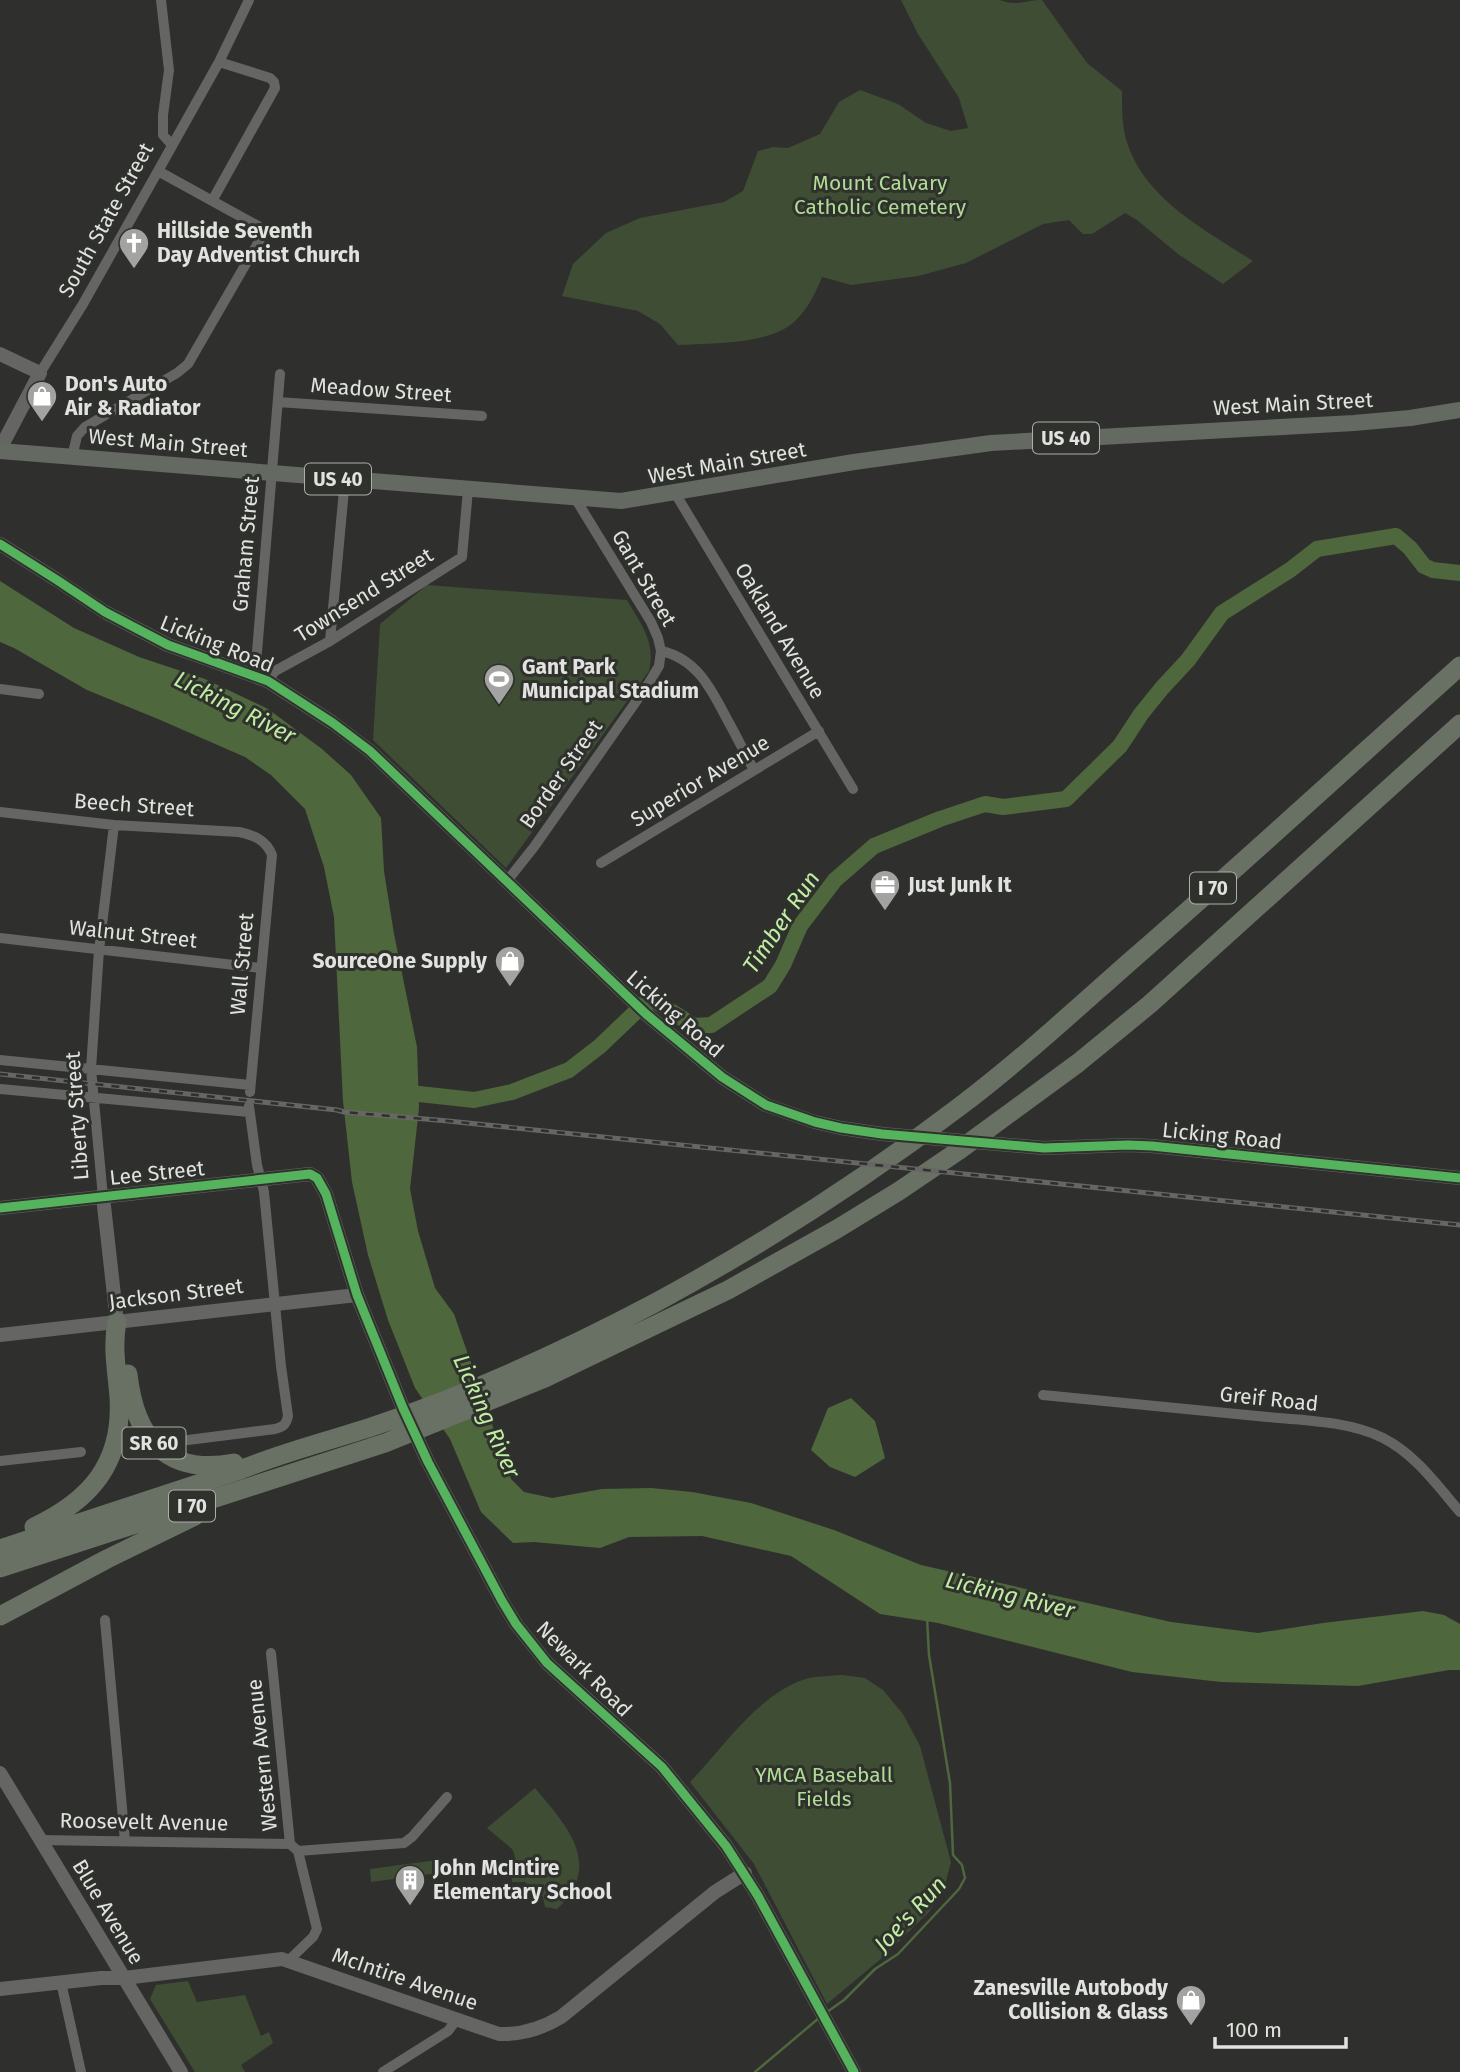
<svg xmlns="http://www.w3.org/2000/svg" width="1460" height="2072" font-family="'Fira Sans',sans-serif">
<rect width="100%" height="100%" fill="#2f302e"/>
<path fill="#3e4d33" d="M 901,0 L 1000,0 C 1019,7 1023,0 1042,0 L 1087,63 L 1122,91 C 1122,106 1122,121 1125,135 C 1140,197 1204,229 1253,261 L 1223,284 L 1178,254 L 1137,220 L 1125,213 L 1092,234 L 1083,234 L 1069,220 L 1043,224 L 966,263 L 918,276 L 851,285 L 822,277 C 816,292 808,309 796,320 C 772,345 711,343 678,345 L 660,324 L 638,311 L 562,296 L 573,264 L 606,233 L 640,218 L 724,202 L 743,191 L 758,151 L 773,147 L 788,148 L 820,134 L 839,102 L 860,90 L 898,104 L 926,123 L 951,131 L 968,128 L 959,98 L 918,34 Z
M 427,585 L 627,600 C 641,624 656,642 649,671 L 506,868 L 373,740 L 380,624 Z
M 842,1675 L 865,1678 L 883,1690 L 903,1714 L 920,1746 L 951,1862 L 945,1885 L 929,1912 L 883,1957 L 827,2004 L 754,1864 L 690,1782 C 723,1748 760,1691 809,1678 C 819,1676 831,1676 842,1675 Z
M 535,1788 C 567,1826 604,1865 557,1909 L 545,1907 L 543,1897 L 525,1882 L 512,1882 C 511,1869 519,1861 512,1849 L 487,1828 Z
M 437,1860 L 438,1873 L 371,1882 L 370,1869 Z
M 188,1981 L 197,2002 L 245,1995 L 261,2036 L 269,2032 L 273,2043 L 241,2065 L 245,2072 L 195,2072 L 150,1999 L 156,1985 Z"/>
<path fill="#4e673d" d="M 0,581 L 74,628 L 139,657 L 205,679 L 268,709 L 322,749 L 351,775 L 381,818 L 384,871 L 394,934 L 417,1047 L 419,1108 L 410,1189 L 418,1231 L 435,1288 L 454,1314 L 511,1479 L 524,1492 L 552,1498 L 602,1489 L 651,1488 L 692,1492 L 751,1503 L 834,1530 L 921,1565 L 1171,1622 L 1258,1633 L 1323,1623 L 1423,1611 L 1444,1615 L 1460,1624 L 1460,1670 L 1449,1670 L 1358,1686 L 1221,1682 L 1132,1672 L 938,1623 L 880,1614 L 791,1556 L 702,1536 L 629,1537 L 600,1548 L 534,1542 L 513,1543 L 481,1512 L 450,1439 L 415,1388 L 388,1320 L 368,1255 L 352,1182 L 343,1101 L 334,917 L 324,867 L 305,809 L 271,775 L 245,757 L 158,719 L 87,690 L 14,648 L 0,642 Z
M 851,1398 L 875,1421 L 885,1458 L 855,1477 L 830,1467 L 811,1450 L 828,1408 Z"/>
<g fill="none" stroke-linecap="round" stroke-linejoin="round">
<path stroke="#4e673d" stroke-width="2.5" d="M 827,2012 L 844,2000 L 875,1969 L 898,1954 L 959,1889 L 965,1878 L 962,1865 L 953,1855 L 950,1783 L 929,1655 L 927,1618
M 755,2072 L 819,2018"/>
<path stroke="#4e673d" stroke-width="16" d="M 401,1092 L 474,1100 L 512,1092 L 569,1070 L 600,1046 L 645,1003 L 655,1001 L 694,1026 L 711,1025 L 770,986 L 783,965 L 800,926 L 835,880 L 874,846 L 940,819 L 985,804 L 1003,807 L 1066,799 L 1120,746 L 1141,714 L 1162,688 L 1188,660 L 1222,613 L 1290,570 L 1317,549 L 1396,536 L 1410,548 L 1424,566 L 1433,570 L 1460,573"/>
<path stroke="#656664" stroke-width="10" d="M 161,0 L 169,70 L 163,115 L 163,135 L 172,145
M 212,201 L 275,88 L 274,82 L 270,78 L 219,62
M 40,373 L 83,304 L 158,171 L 219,62 L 249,0
M 278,402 L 482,416
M 72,457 L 77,436 L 85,427 L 177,373 L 188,364 L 262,236 L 262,231 L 258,226 L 158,171
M 675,493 L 853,789
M 575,498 L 651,622 L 658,638 L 661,651 C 698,659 712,691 728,721 C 737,737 745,754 754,770
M 330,641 L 345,479
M 255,676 L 280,374
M 268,681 L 275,671 L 330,641 L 462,557 L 468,490
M 0,689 L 39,694
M 0,812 L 114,825 L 239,832 C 254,835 266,840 272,855 L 250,1092
M 601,863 L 819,731
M 507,881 L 534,847 L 647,686 L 659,666 L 661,651
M 0,938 L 261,968
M 0,1060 L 250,1085
M 0,1089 L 249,1112
M 103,1197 L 91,1069 L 99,950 L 114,825
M 1043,1395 C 1114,1402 1186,1409 1257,1416 C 1296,1420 1347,1420 1383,1438 C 1415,1454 1437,1485 1460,1512
M 188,1440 L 275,1429 C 283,1427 286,1425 288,1416 L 281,1366 L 264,1192 L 257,1165 L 249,1106
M 0,1461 L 81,1452
M 105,1620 L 125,1841
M 271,1653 L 290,1844 L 298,1851 L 317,1929 L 313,1937 L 288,1961
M 40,1840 L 290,1844
M 298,1851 L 404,1843 L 412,1837 L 447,1797
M 61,1982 L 81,2072
M 383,2072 L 448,2031 L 457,2019"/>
<path stroke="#656664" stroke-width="14" d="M 0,354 L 40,373 L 0,449
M 0,544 L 57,580 L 105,612 L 168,645 L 268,681 L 333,723 L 370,751 L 646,1014 L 722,1077 L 766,1105 L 815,1122 L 841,1128 L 882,1134 L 1044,1148 L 1128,1145 L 1152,1146 L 1460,1178
M 103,1197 L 117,1322
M 0,1208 L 310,1174 L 317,1178 L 326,1194 L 357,1295 L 403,1408 L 428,1462 L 502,1601 L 516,1624 L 547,1663 L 662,1767 L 726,1846 L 758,1896 L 854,2072
M 0,1335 L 357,1295
M 0,1773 L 181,2072
M 0,1989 L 101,1978 L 124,1978 L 282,1959 L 499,2034 C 522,2035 541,2029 561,2017 L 715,1892 L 745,1873"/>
<path stroke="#646961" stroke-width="16" d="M 0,451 L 621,501 L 854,462 L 991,443 L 1354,423 L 1410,418 L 1460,410"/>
<path stroke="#697064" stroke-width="19" d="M 128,1374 C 135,1438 166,1476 234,1463
M 34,1527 C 91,1500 123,1463 119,1397 C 117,1371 112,1347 117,1322
M 0,1549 L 240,1470 C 284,1452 329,1441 374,1426 C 470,1394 564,1351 653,1304 C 760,1246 862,1181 959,1107 C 1020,1061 1076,1009 1134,958 C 1244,862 1352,763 1460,666
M 0,1568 L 385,1443 L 545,1378 L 728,1290 L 837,1229 L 899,1191 L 958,1151 L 1078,1063 L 1150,1004 L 1460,724
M 0,1616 L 107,1559 L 195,1516"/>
<g stroke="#666765" stroke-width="5">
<path id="rail" d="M 0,1074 L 337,1110 L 344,1112 L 448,1121 L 1460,1225"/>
</g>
<use href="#rail" stroke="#2f312d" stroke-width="2.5" stroke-dasharray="8" stroke-linecap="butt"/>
<g stroke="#2f312d" stroke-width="13">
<path id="cycleway" d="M 0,544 L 57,580 L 105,612 L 168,645 L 268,681 L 333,723 L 370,751 L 646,1014 L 722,1077 L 766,1105 L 815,1122 L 841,1128 L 882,1134 L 1044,1148 L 1128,1145 L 1152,1146 L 1460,1178
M 0,1208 L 310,1174 L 317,1178 L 326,1194 L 357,1295 L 403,1408 L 428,1462 L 502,1601 L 516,1624 L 547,1663 L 662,1767 L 726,1846 L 758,1896 L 854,2072"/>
</g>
<use href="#cycleway" stroke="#56b35d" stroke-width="9"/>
</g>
<defs>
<g id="church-pin" transform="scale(1.575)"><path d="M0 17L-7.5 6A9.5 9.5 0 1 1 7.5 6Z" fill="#a3a4a2" stroke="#2f312d"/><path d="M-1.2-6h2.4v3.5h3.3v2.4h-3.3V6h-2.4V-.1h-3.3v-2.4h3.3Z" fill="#fff"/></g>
<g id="shop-pin" transform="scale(1.575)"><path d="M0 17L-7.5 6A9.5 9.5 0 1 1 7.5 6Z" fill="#a3a4a2" stroke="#2f312d"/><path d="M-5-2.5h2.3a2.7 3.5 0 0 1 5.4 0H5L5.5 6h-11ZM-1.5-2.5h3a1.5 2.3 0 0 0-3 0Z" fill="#fff"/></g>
<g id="stadium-pin" transform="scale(1.575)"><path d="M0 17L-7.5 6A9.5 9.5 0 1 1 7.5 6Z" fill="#a3a4a2" stroke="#2f312d"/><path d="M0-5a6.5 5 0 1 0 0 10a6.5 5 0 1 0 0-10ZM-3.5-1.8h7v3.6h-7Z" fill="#fff"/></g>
<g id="office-pin" transform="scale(1.575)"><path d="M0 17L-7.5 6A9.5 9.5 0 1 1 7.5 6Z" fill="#a3a4a2" stroke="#2f312d"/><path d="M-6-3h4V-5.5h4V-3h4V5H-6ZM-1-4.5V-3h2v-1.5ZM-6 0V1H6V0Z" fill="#fff"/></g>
<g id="building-pin" transform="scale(1.575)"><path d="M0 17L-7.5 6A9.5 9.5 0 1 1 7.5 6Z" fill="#a3a4a2" stroke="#2f312d"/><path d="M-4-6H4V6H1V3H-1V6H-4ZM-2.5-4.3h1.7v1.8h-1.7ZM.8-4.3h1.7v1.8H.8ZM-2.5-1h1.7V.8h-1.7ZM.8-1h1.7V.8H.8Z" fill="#fff"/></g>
</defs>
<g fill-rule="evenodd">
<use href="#church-pin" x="134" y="243"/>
<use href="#shop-pin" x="42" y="396"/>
<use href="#stadium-pin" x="499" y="679"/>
<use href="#office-pin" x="885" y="885"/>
<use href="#shop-pin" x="510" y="961"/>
<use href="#building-pin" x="410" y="1880"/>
<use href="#shop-pin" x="1191" y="2000"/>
</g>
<g text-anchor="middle" stroke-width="6" stroke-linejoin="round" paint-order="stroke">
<g fill="#2f312d" stroke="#acaeab" stroke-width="2">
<rect x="1033" y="422.5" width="66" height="31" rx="5"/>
<rect x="305" y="463.5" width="66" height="31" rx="5"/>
<rect x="1190" y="872.5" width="46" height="31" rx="5"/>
<rect x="122.5" y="1427.5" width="63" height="31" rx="5"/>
<rect x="169" y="1490.5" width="46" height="31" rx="5"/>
</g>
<g font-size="19" font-weight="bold" fill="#e2e3e1">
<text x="1066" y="445">US 40</text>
<text x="338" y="486">US 40</text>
<text x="1213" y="895">I 70</text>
<text x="154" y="1450">SR 60</text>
<text x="192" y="1513">I 70</text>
</g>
<g font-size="21" fill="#b1dc95" stroke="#2f312d">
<text x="880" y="190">Mount Calvary<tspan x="880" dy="24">Catholic Cemetery</tspan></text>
<text x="824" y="1782">YMCA Baseball<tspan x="824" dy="24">Fields</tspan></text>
</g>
<g font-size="21" fill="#e2e3e1" stroke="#2f312d">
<text transform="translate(106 220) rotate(-61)" y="7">South State Street</text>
<text transform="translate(381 390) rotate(4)" y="7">Meadow Street</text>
<text transform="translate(1293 404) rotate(-3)" y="7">West Main Street</text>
<text transform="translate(168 443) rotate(5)" y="7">West Main Street</text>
<text transform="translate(727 463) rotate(-10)" y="7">West Main Street</text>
<text transform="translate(246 544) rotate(-85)" y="7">Graham Street</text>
<text transform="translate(644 578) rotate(60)" y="7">Gant Street</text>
<text transform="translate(364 595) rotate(-32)" y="7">Townsend Street</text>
<text transform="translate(780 631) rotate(59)" y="7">Oakland Avenue</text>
<text transform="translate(217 644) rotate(22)" y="7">Licking Road</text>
<text transform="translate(561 774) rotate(-55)" y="7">Border Street</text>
<text transform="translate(700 781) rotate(-31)" y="7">Superior Avenue</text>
<text transform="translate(134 805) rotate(4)" y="7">Beech Street</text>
<text transform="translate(133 934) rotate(6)" y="7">Walnut Street</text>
<text transform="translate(242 964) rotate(-85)" y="7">Wall Street</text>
<text transform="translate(675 1014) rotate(41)" y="7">Licking Road</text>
<text transform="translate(77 1116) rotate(-94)" y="7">Liberty Street</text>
<text transform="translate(1222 1136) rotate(6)" y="7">Licking Road</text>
<text transform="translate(157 1173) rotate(-6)" y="7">Lee Street</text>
<text transform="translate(176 1294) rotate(-7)" y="7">Jackson Street</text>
<text transform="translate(1269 1399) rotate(6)" y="7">Greif Road</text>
<text transform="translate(584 1669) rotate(45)" y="7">Newark Road</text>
<text transform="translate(262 1755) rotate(-96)" y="7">Western Avenue</text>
<text transform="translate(144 1822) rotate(1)" y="7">Roosevelt Avenue</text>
<text transform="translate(108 1912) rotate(59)" y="7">Blue Avenue</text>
<text transform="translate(405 1979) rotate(19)" y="7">McIntire Avenue</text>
</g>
<g font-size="21" font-weight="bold" fill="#e2e3e1" stroke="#2f312d" text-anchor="start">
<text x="157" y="238">Hillside Seventh<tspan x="157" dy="24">Day Adventist Church</tspan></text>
<text x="65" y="391">Don's Auto<tspan x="65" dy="24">Air &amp; Radiator</tspan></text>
<text x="522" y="674">Gant Park<tspan x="522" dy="24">Municipal Stadium</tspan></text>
<text x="908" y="892">Just Junk It</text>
<text x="487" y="968" text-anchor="end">SourceOne Supply</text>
<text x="433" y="1875">John McIntire<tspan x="433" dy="24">Elementary School</tspan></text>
<text x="1168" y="1995" text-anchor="end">Zanesville Autobody<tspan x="1168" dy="24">Collision &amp; Glass</tspan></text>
</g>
<g font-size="23" font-style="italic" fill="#c1eca4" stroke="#2f312d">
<text transform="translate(235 707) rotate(27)" y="8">Licking River</text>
<text transform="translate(781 922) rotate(-56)" y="8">Timber Run</text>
<text transform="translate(487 1416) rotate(66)" y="8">Licking River</text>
<text transform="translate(1010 1595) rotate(14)" y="8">Licking River</text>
<text transform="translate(910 1914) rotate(-47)" y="8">Joe's Run</text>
</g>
</g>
<path d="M1215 2037v10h131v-10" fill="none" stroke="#e2e3e1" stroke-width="3.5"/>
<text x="1226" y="2037" font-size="21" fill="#e2e3e1" stroke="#2f312d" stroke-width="5" paint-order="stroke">100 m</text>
</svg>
